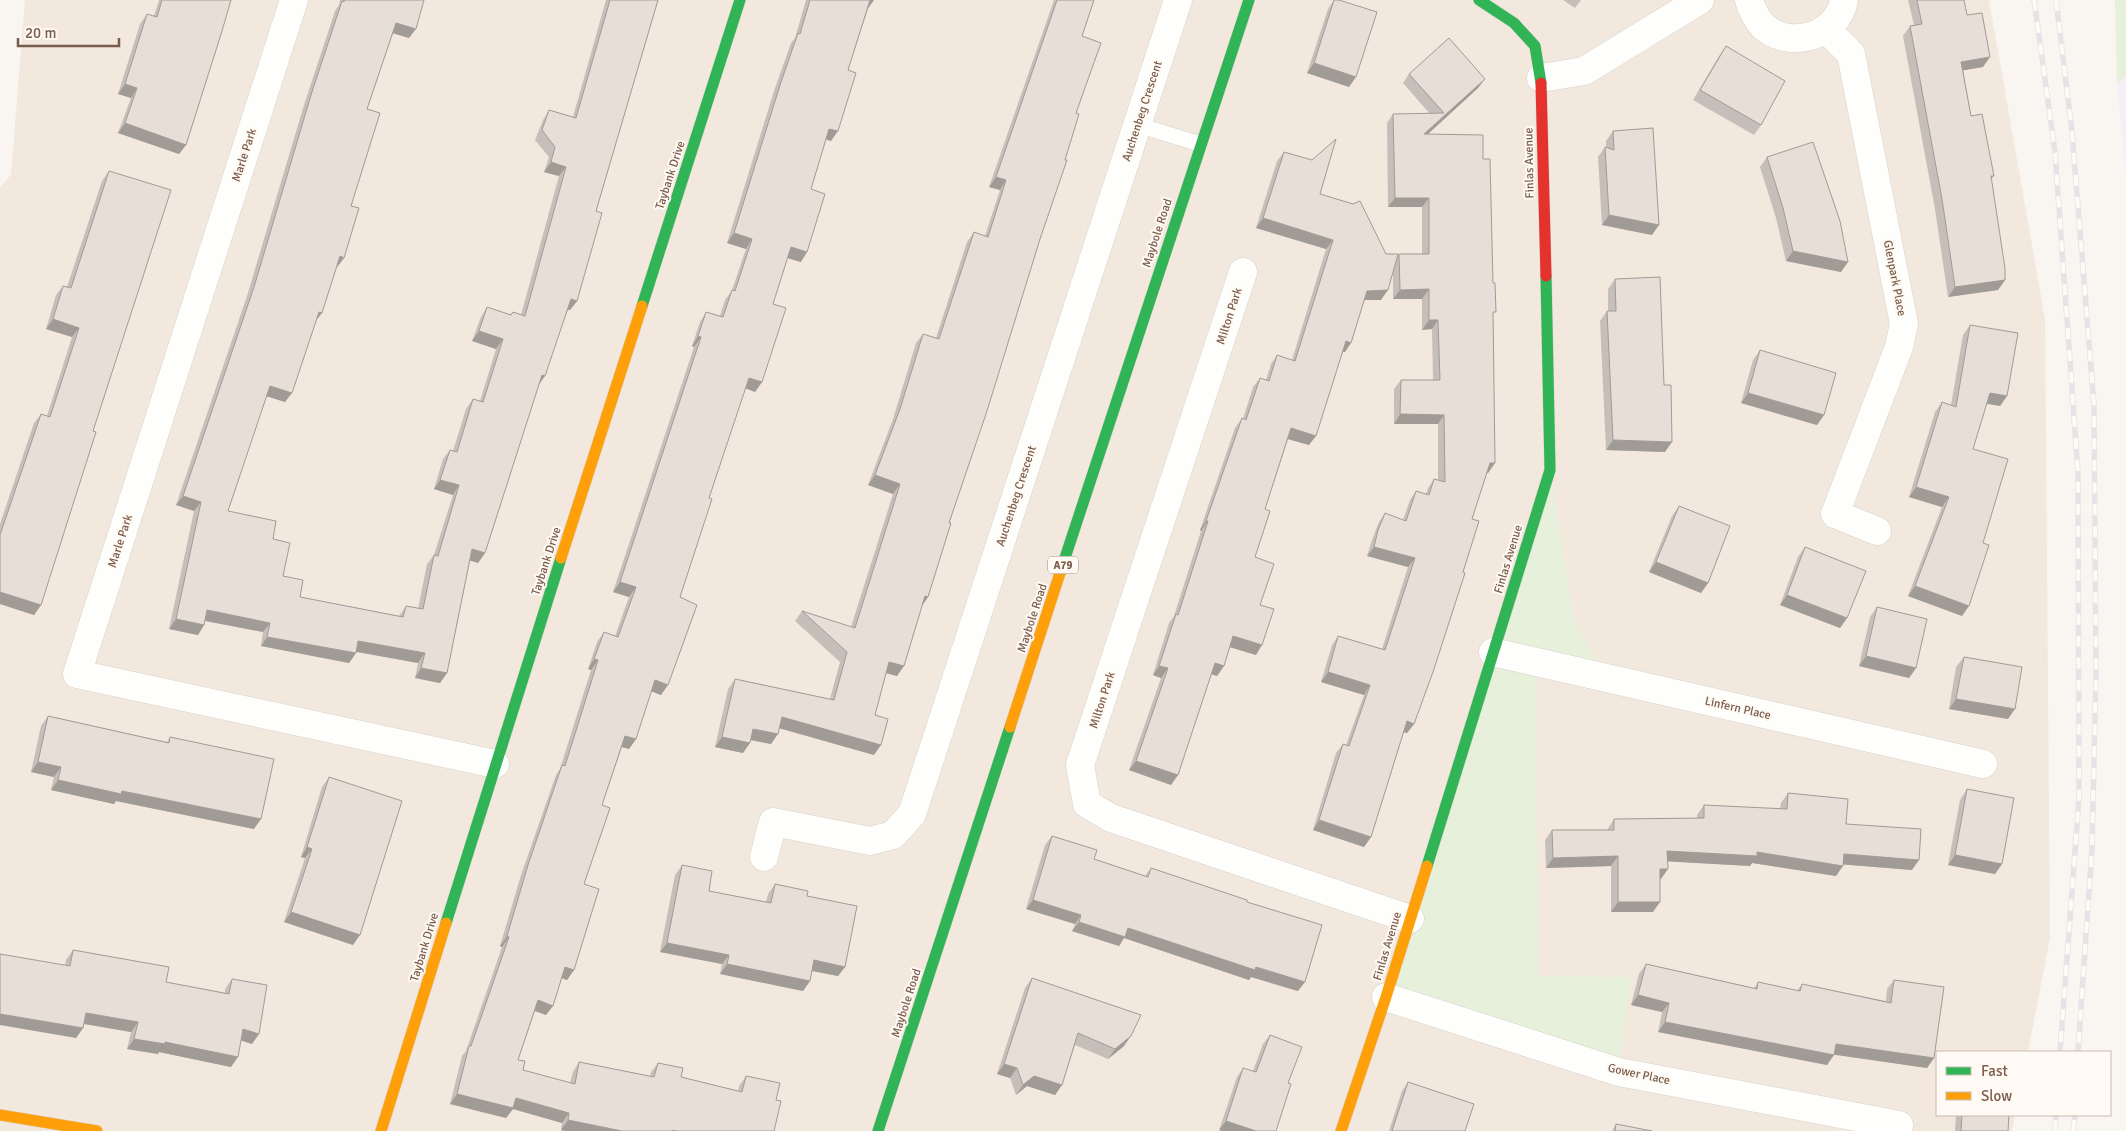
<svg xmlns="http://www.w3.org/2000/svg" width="2126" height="1131" font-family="Signika,sans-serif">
<rect width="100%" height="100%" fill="#f9f5f0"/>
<path fill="#f2e8de" d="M 25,0 L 1989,0 L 2045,319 L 2050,937 L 2028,1052 L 1937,1052 L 1937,1115 L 2015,1115 L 2012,1131 L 0,1131 L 0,187 L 11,175 Z"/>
<path fill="#f6eef6" d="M 2126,76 L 2126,175 L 2117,84 Z"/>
<path fill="#e7f0db" d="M 2115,0 L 2126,0 L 2126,76 L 2117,84 Z
M 1550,470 L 1575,624 L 1608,678 L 1535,663 L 1539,976 L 1631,977 L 1619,1072 L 1386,997 Z"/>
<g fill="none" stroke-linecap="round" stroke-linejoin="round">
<g stroke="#d7d1cb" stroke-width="16">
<path id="lane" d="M 1138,125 L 1200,144"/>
</g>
<g stroke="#d7d1cb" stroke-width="29">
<path id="street" d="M 294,0 L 77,674 L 495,764
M 1749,0 C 1752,10 1756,19 1764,27 C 1791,50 1838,36 1844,0
M 1826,29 L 1851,54 L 1904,324 L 1899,347 L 1835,514 L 1877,531
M 1541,78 L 1584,71 L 1700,0
M 1243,272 L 1080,765 L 1087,804 L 1111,818 L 1410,919
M 1493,652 L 1983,764
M 764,857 L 773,822 L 870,841 L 893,835 L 912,814 L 1178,0
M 1386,997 L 1619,1072 L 1899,1125"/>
</g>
<g stroke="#d9d2cb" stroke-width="12">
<path id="fast" d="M 1479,0 L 1514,23 L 1535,46 L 1541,83
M 642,306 L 740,0
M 1060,573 L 1249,0
M 1427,866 L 1550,470 L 1546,276
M 446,923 L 561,558
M 878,1131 L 1010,727"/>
</g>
<g stroke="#d9d2cb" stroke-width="12">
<path id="slow" d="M 561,558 L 642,306
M 1010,727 L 1060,573
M 0,1115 L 97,1131
M 381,1131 L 446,923
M 1341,1131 L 1386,997 L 1427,866"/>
</g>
<g stroke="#d9d2cb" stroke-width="12">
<path id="jam" d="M 1541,83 L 1546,276"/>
</g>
<use href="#lane" stroke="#fefefd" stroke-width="15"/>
<use href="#street" stroke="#fefefd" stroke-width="28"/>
<use href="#fast" stroke="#30b455" stroke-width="11"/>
<use href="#slow" stroke="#ff9f0a" stroke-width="11"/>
<use href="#jam" stroke="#e5322d" stroke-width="11"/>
<g stroke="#e6e3e7" stroke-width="5.5">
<path id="rail" d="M 2034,0 L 2055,152 L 2078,473 L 2079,798 L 2060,1052
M 2056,0 L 2072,132 L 2094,405 L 2096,673 L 2092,849 L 2078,1052
M 2055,1131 L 2056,1115
M 2073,1131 L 2075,1115"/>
</g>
<use href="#rail" stroke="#fffaf3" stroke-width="4" stroke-dasharray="11" stroke-linecap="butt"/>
</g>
<path fill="#c6bfb9" d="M 159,0 L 231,0 L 186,145 L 179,154 L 118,133 L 131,98 L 118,94 L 140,24 L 147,14 L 154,16 Z
M 340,0 L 424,0 L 409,38 L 393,33 L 367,109 L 344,258 L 337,267 L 336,267 L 285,402 L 266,396 L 228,511 L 273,539 L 283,576 L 300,597 L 399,616 L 406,606 L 418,609 L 427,564 L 434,555 L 453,495 L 434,489 L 443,459 L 450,450 L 453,451 L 466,409 L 473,399 L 480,401 L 496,349 L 472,341 L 481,317 L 487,307 L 510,315 L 513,312 L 521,315 L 559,176 L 544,172 L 549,157 L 535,140 L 543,120 L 549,110 L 573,117 L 606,0 L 658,0 L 596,211 L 577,301 L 570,310 L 568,310 L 538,386 L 485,553 L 478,563 L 470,560 L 447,673 L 440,683 L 415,678 L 418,663 L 356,651 L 356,653 L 349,663 L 261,646 L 263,632 L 205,621 L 204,625 L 198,635 L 169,629 L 194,511 L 176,505 L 247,296 L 304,105 L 335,11 L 339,5 Z
M 806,0 L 874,0 L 868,9 L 848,70 L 831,141 L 826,139 L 811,189 L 801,262 L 787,258 L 773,304 L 762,382 L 755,392 L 745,388 L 709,498 L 680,597 L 661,695 L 651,691 L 636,739 L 629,749 L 622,747 L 602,805 L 584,884 L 574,970 L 567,980 L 562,978 L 546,1015 L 535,1011 L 518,1060 L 523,1070 L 570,1083 L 573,1072 L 579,1062 L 650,1076 L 651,1072 L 658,1063 L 681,1077 L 738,1091 L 739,1086 L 746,1076 L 776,1100 L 774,1131 L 565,1131 L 561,1130 L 562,1123 L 513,1109 L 506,1118 L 450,1104 L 462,1056 L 466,1051 L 502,947 L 500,946 L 521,875 L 556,775 L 560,769 L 591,670 L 588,669 L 597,642 L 604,632 L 615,636 L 629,597 L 613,592 L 694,347 L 692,346 L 700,322 L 706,312 L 720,316 L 725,300 L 732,290 L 746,249 L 727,243 L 774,91 L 791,43 L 795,38 Z
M 1054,0 L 1094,0 L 1082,36 L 1076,113 L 1040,239 L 949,523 L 928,597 L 922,606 L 897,676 L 886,673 L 875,715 L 874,755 L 779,728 L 771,744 L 750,740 L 743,753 L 715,747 L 728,689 L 735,679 L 830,699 L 840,662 L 795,621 L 802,611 L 851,627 L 893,494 L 868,485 L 893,419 L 916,343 L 923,334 L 936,338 L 967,242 L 974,232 L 985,236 L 1000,190 L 989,187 Z
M 1334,0 L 1339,0 L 1349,87 L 1307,73 L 1328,9 Z
M 1563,0 L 1581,0 L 1575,8 Z
M 1908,0 L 1964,0 L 1967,15 L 1983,67 L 1963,70 L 1971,116 L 1994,176 L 1991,180 L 2005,280 L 1998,290 L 1948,297 L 1935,209 L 1903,36 L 1910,26 L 1914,25 Z
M 1726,46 L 1761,125 L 1754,135 L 1693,100 L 1719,56 Z
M 1409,74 L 1478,88 L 1428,134 L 1483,159 L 1493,317 L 1495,463 L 1488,473 L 1487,473 L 1472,519 L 1414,724 L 1407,733 L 1404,732 L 1371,837 L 1364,847 L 1313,830 L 1336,753 L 1343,744 L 1346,745 L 1364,695 L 1321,682 L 1332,645 L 1338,636 L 1382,649 L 1408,567 L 1367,556 L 1372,540 L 1379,522 L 1385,513 L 1403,520 L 1410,500 L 1416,491 L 1426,494 L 1428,488 L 1434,479 L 1438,480 L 1438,424 L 1394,424 L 1394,389 L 1401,380 L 1433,380 L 1432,329 L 1422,330 L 1422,299 L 1393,299 L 1393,273 L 1381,300 L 1364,300 L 1345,352 L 1343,352 L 1309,445 L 1288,439 L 1265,509 L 1255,557 L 1260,605 L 1256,655 L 1230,647 L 1224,666 L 1217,676 L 1211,674 L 1171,785 L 1129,770 L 1161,678 L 1153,675 L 1169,623 L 1174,616 L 1201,531 L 1200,530 L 1235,428 L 1242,418 L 1243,419 L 1253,387 L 1260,378 L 1266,380 L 1271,364 L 1277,355 L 1292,360 L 1326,249 L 1256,228 L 1277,161 L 1284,152 L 1320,194 L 1386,254 L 1397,257 L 1399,254 L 1422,254 L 1422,207 L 1388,207 L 1387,123 L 1393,114 L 1430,114 L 1403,83 Z
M 1613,131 L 1652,235 L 1602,225 L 1598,157 L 1605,147 L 1606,148 L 1606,141 Z
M 1767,157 L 1841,272 L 1786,261 L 1776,218 L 1760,167 Z
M 109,171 L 93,431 L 41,605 L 34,615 L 0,604 L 0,524 L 34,423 L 41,414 L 47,416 L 72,337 L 46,329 L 56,295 L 63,286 L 67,287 L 102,181 Z
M 1615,279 L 1665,452 L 1606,450 L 1600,321 L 1607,311 L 1608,311 L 1608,289 Z
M 1970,325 L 2007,396 L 2000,406 L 1986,403 L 1973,449 L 1983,543 L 1962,616 L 1908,596 L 1942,507 L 1909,497 L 1935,412 L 1942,402 L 1951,405 L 1963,335 Z
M 1760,350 L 1824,415 L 1817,425 L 1741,403 L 1753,360 Z
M 1679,506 L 1708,583 L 1701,593 L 1649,572 L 1672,516 Z
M 1805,547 L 1847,618 L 1840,628 L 1780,605 L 1798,557 Z
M 1877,607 L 1916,668 L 1909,678 L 1859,666 L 1870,617 Z
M 1964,657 L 2008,719 L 1949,709 L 1956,667 Z
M 48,716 L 167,742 L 170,737 L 254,829 L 116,801 L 114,804 L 51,790 L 54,777 L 31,772 L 41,726 Z
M 329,777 L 353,945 L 284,922 L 305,858 L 301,857 L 322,787 Z
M 1967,789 L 2002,864 L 1995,874 L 1948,865 L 1960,800 Z
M 1788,793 L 1846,824 L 1912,870 L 1843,864 L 1836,876 L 1752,863 L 1750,866 L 1668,861 L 1661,879 L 1660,879 L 1653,912 L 1611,912 L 1611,866 L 1546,868 L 1545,840 L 1552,830 L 1607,830 L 1614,819 L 1697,818 L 1697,815 L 1704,805 L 1780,809 L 1781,803 Z
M 1052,836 L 1094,859 L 1145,876 L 1151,868 L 1247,902 L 1298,991 L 1251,977 L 1249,980 L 1124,938 L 1119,946 L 1072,931 L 1075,924 L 1026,909 L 1045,845 Z
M 682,865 L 709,891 L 766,902 L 768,894 L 775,884 L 807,896 L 845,967 L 838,976 L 812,971 L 810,981 L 803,991 L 720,974 L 722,964 L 660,952 L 675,875 Z
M 73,950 L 166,982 L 225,993 L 225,989 L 232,979 L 252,1044 L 241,1040 L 231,1067 L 159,1052 L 158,1054 L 127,1049 L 131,1032 L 84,1024 L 83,1028 L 76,1038 L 65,965 L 66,960 Z
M 1646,964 L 1754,988 L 1758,982 L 1797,991 L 1802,984 L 1886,1001 L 1887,989 L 1894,980 L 1934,1058 L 1927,1068 L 1834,1054 L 1827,1065 L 1658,1032 L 1662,1012 L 1631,1005 L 1639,974 Z
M 1032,978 L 1124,1046 L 1108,1059 L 1075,1045 L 1062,1085 L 1055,1095 L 1027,1086 L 1016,1095 L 1010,1078 L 997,1074 L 1025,988 Z
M 1270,1035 L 1288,1083 L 1276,1131 L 1222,1131 L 1219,1130 L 1237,1077 L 1243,1068 L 1253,1071 L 1263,1044 Z
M 1408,1082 L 1465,1131 L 1389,1131 L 1402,1091 Z
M 1956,1115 L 2009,1115 L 2008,1131 L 1955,1131 Z
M 1616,1124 L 1652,1131 L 1612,1131 Z"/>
<path fill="#a19b96" d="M 870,0 L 874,0 L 867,9 Z
M 396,23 L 416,29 L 409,38 L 389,32 Z
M 1990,57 L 1983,67 L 1954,72 L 1961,62 Z
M 1314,63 L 1356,77 L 1349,87 L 1307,73 Z
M 1485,79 L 1478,88 L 1417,144 L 1424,134 Z
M 125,84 L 137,88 L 131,98 L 118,94 Z
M 125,123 L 186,145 L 179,154 L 118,133 Z
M 829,129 L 838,131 L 831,141 L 822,138 Z
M 551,162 L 566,167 L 559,176 L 544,172 Z
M 996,177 L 1006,180 L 1000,190 L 989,187 Z
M 1395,198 L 1429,198 L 1422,207 L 1388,207 Z
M 1609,215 L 1659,225 L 1652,235 L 1602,225 Z
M 1263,218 L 1333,240 L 1326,249 L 1256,228 Z
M 734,233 L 752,239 L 746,249 L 727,243 Z
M 791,247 L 807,252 L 801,262 L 784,257 Z
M 1793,251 L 1848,262 L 1841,272 L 1786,261 Z
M 340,256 L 344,258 L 337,267 L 333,266 Z
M 2005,280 L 1998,290 L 1948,297 L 1955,287 Z
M 1429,289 L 1422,299 L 1393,299 L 1400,290 Z
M 1388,290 L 1381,300 L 1361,300 L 1367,291 Z
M 571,299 L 577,301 L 570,310 L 565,309 Z
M 319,312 L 322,313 L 315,322 Z
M 53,319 L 79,328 L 72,337 L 46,329 Z
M 1429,320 L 1438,320 L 1432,329 L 1422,330 Z
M 479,331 L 503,339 L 496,349 L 472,341 Z
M 698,336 L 701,337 L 694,347 L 692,346 Z
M 1346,341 L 1351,343 L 1345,352 L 1340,351 Z
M 542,375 L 545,376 L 538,386 Z
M 749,378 L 762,382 L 755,392 L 742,387 Z
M 270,386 L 292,393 L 285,402 L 263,395 Z
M 1748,393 L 1824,415 L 1817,425 L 1741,403 Z
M 1990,393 L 2007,396 L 2000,406 L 1982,403 Z
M 1400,414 L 1444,415 L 1438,424 L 1394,424 Z
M 1291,428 L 1316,436 L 1309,445 L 1284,438 Z
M 1613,440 L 1672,442 L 1665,452 L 1606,450 Z
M 1490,463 L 1495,463 L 1488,473 L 1483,473 Z
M 875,475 L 900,484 L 893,494 L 868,485 Z
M 440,480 L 459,485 L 453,495 L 434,489 Z
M 1916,487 L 1949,497 L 1942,507 L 1909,497 Z
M 183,496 L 201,502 L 194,511 L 176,505 Z
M 1206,521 L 1208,521 L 1201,531 L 1200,530 Z
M 1374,547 L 1415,558 L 1408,567 L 1367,556 Z
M 472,549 L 485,553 L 478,563 L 465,559 Z
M 1656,562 L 1708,583 L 1701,593 L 1649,572 Z
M 620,582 L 636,587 L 629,597 L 613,592 Z
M 1915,586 L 1969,606 L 1962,616 L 1908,596 Z
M 0,592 L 41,605 L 34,615 L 0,604 Z
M 1787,595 L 1847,618 L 1840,628 L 1780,605 Z
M 925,596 L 928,597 L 921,607 Z
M 207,610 L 270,623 L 263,632 L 201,620 Z
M 176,619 L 204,625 L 198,635 L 169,629 Z
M 1233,636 L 1262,645 L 1256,655 L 1226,646 Z
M 267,637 L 356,653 L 349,663 L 261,646 Z
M 358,641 L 425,653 L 418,663 L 351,651 Z
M 1866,656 L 1916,668 L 1909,678 L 1859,666 Z
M 594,659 L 598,660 L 591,670 L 588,669 Z
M 889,662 L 904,666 L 897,676 L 882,672 Z
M 1215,663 L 1224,666 L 1217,676 L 1208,673 Z
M 1159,666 L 1168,668 L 1161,678 L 1153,675 Z
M 421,668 L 447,673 L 440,683 L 415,678 Z
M 1328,672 L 1370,685 L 1364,695 L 1321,682 Z
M 655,680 L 668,685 L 661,695 L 648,690 Z
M 1956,699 L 2015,709 L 2008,719 L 1949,709 Z
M 782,717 L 881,745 L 874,755 L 775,727 Z
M 1407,721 L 1414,724 L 1407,733 L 1400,731 Z
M 753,729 L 778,734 L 771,744 L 746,739 Z
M 625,736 L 636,739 L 629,749 L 618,746 Z
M 722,737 L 750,743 L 743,753 L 715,747 Z
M 1136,761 L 1178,775 L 1171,785 L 1129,770 Z
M 38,762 L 61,767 L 54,777 L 31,772 Z
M 58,780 L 122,791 L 261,819 L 254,829 L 116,801 L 114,804 L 51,790 Z
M 1319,820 L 1371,837 L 1364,847 L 1313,830 Z
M 307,847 L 312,849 L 305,858 L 301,857 Z
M 1667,851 L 1757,852 L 1843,866 L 1836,876 L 1752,863 L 1750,866 L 1660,861 Z
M 1844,854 L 1919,860 L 1912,870 L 1837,864 Z
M 1955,855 L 2002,864 L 1995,874 L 1948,865 Z
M 1618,856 L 1611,866 L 1546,868 L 1553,858 Z
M 1660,869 L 1668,869 L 1661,879 L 1653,879 Z
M 1033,900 L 1081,915 L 1075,924 L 1026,909 Z
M 1618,902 L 1660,902 L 1653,912 L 1611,912 Z
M 291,912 L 360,935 L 353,945 L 284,922 Z
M 1079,922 L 1128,928 L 1305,982 L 1298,991 L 1251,977 L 1249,980 L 1124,938 L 1119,946 L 1072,931 Z
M 507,936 L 509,937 L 502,947 L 500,946 Z
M 667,943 L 729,955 L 722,964 L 660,952 Z
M 814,960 L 845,967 L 838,976 L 807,970 Z
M 727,964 L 810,981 L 803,991 L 720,974 Z
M 565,967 L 574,970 L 567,980 L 558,977 Z
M 1638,995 L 1669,1003 L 1662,1012 L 1631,1005 Z
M 538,1000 L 553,1006 L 546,1015 L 532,1010 Z
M 86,1013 L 138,1022 L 131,1032 L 79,1023 Z
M 0,1014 L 83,1028 L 76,1038 L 0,1025 Z
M 1665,1022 L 1834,1055 L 1827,1065 L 1658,1032 Z
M 243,1029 L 259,1034 L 252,1044 L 236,1039 Z
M 1131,1036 L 1124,1046 L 1108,1059 L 1115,1049 Z
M 134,1039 L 165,1042 L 238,1057 L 231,1067 L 159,1052 L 158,1054 L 127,1049 Z
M 1836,1044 L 1934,1058 L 1927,1068 L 1829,1054 Z
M 1004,1064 L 1017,1068 L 1010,1078 L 997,1074 Z
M 1034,1076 L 1062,1085 L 1055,1095 L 1027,1086 L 1016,1095 L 1023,1085 Z
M 457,1094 L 516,1098 L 569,1113 L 562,1123 L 513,1109 L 506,1118 L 450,1104 Z
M 568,1120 L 622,1131 L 565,1131 L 561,1130 Z
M 1226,1121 L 1256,1131 L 1222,1131 L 1219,1130 Z"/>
<path fill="#e6ded7" stroke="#a19b96" d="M 162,0 L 231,0 L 222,31 L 186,145 L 125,123 L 137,88 L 125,84 L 147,14 L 157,17 Z
M 344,0 L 424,0 L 416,29 L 396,23 L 367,109 L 380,113 L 351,206 L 359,208 L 344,258 L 340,256 L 322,313 L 319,312 L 292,393 L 270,386 L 228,511 L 276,521 L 273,539 L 290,543 L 283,576 L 303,580 L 300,597 L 403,617 L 406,606 L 423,609 L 434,555 L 438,556 L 459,485 L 440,480 L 450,450 L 457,452 L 473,399 L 483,402 L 503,339 L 479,331 L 487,307 L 511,315 L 513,312 L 525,316 L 566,167 L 551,162 L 555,147 L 542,130 L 549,110 L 576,118 L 610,0 L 658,0 L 596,211 L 602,213 L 577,301 L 571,299 L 545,376 L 542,375 L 485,553 L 472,549 L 447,673 L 421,668 L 425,653 L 358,641 L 356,653 L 267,637 L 270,623 L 207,610 L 204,625 L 176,619 L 201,502 L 183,496 L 254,287 L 311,95 L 342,1 L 344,2 Z
M 810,0 L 870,0 L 848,70 L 856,73 L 838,131 L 829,129 L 811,189 L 825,194 L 807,252 L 791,247 L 773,304 L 786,308 L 762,382 L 749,378 L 709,498 L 712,499 L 680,597 L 697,605 L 668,685 L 655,680 L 636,739 L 625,736 L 602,805 L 610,808 L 584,884 L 599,889 L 574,970 L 565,967 L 553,1006 L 538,1000 L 518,1060 L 525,1061 L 523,1070 L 575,1084 L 579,1062 L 654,1077 L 658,1063 L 683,1068 L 681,1077 L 742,1092 L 746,1076 L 780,1083 L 776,1100 L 781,1101 L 774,1131 L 676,1131 L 673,1130 L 673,1131 L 622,1131 L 568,1120 L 569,1113 L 516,1098 L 513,1108 L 457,1094 L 469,1046 L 471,1046 L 509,937 L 507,936 L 528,865 L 562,765 L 565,766 L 598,660 L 594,659 L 604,632 L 618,637 L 636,587 L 620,582 L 701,337 L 698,336 L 706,312 L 723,317 L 732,290 L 735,291 L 752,239 L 734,233 L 781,82 L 798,33 L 800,34 Z
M 1057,0 L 1094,0 L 1082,36 L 1101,43 L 1076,113 L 1079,114 L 1065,160 L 1067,160 L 1040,239 L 987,411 L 949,523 L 951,523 L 928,597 L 925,596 L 904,666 L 889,662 L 875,715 L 888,719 L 881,745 L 782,717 L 778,734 L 753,729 L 750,743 L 722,737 L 735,679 L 834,700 L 847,652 L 802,611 L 855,628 L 900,484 L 875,475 L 900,409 L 923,334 L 939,339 L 974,232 L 988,237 L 1006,180 L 996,177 Z
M 1334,0 L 1339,0 L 1377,12 L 1356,77 L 1314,63 Z
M 1917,0 L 1964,0 L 1967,15 L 1982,13 L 1990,57 L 1961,62 L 1971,116 L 1982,114 L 1994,176 L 1991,176 L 2005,268 L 2005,280 L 1955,287 L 1942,199 L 1910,26 L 1922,24 Z
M 1449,38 L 1485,79 L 1424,134 L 1483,135 L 1483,159 L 1490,159 L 1493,283 L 1495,283 L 1496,312 L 1493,312 L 1495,463 L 1490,463 L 1472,519 L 1479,521 L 1463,572 L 1465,573 L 1433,672 L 1414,724 L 1407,721 L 1371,837 L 1319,820 L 1343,744 L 1349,746 L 1370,685 L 1328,672 L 1338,636 L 1385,650 L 1415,558 L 1374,547 L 1378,530 L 1385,513 L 1406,521 L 1416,491 L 1429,495 L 1434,479 L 1445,482 L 1444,415 L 1400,414 L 1401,380 L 1440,380 L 1438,320 L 1429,320 L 1429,289 L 1400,290 L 1399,254 L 1429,254 L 1429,198 L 1395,198 L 1393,114 L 1444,113 L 1409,74 Z
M 1726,46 L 1785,81 L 1761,125 L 1700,90 Z
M 1653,128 L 1659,225 L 1609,215 L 1605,147 L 1614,150 L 1613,131 Z
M 1336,139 L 1320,194 L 1353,204 L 1360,201 L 1386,254 L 1398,254 L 1388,290 L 1367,291 L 1351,343 L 1346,341 L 1316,436 L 1291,428 L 1265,509 L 1270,511 L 1255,557 L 1274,564 L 1260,605 L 1274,609 L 1262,645 L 1233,636 L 1224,666 L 1215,663 L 1178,775 L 1136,761 L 1168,668 L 1159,666 L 1176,614 L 1178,615 L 1208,521 L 1206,521 L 1242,418 L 1246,420 L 1260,378 L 1269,381 L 1277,355 L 1295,361 L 1333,240 L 1263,218 L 1284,152 L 1312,160 Z
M 1813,142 L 1840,221 L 1848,262 L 1793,251 L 1783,208 L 1767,157 Z
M 109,171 L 171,190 L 93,431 L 96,432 L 41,605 L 0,592 L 0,535 L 41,414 L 50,417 L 79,328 L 53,319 L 63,286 L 71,288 Z
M 1660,277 L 1664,385 L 1671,385 L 1672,442 L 1613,440 L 1607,311 L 1616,311 L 1615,279 Z
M 1970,325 L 2018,333 L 2007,396 L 1990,393 L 1973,449 L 2008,459 L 1983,543 L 1989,545 L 1969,606 L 1915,586 L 1949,497 L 1916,487 L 1942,402 L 1956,407 Z
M 1760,350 L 1836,373 L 1824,415 L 1748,393 Z
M 1679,506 L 1730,526 L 1708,583 L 1656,562 Z
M 1805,547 L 1866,571 L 1847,618 L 1787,595 Z
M 1877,607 L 1927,619 L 1916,668 L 1866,656 Z
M 1964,657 L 2022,667 L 2015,709 L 1956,699 Z
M 48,716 L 169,743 L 170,737 L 274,759 L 261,819 L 122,791 L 121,794 L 58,780 L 61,767 L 38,762 Z
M 329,777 L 402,801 L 360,935 L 291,912 L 312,849 L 307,847 Z
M 1967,789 L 2014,798 L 2002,864 L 1955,855 Z
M 1788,793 L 1848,799 L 1846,824 L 1921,829 L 1919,860 L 1844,854 L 1843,866 L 1757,852 L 1757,856 L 1667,851 L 1668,869 L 1660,869 L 1660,902 L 1618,902 L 1618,856 L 1553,858 L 1552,830 L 1614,830 L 1614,819 L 1704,818 L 1704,805 L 1787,809 Z
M 1052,836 L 1097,850 L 1094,859 L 1148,877 L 1151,868 L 1247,900 L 1247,902 L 1322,925 L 1305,982 L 1256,967 L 1255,970 L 1128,928 L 1125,937 L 1079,922 L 1081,915 L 1033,900 Z
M 682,865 L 712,871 L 709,891 L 771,903 L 775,884 L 808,891 L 807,896 L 857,906 L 845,967 L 814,960 L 810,981 L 727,964 L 729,955 L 667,943 Z
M 73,950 L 169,967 L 166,982 L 229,994 L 232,979 L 267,985 L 259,1034 L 243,1029 L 238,1057 L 165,1042 L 165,1044 L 134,1039 L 138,1022 L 86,1013 L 83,1028 L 0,1014 L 0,954 L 70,966 Z
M 1646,964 L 1757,989 L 1758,982 L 1800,991 L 1802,984 L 1891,1003 L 1894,980 L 1944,987 L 1934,1058 L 1836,1044 L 1834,1055 L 1665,1022 L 1669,1003 L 1638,995 Z
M 1032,978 L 1141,1015 L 1131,1036 L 1115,1049 L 1078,1033 L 1062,1085 L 1034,1076 L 1023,1085 L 1017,1068 L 1004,1064 Z
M 1270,1035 L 1302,1047 L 1288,1083 L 1291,1084 L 1276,1131 L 1256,1131 L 1226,1121 L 1243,1068 L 1256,1072 Z
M 1408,1082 L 1474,1104 L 1465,1131 L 1392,1131 Z
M 1962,1115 L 2009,1115 L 2008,1131 L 1961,1131 Z
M 1616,1124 L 1652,1131 L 1615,1131 Z"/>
<g text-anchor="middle" stroke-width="4" stroke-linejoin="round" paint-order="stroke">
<rect fill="#fffaf3" stroke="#a28b7f" stroke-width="1" x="1048" y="556.5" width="30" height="17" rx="4"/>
<g font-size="11" font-weight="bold" fill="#7a5c4d">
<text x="1063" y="569">A79</text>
</g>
<g font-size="12" fill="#7a5c4d" stroke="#fffaf3">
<text transform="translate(1142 111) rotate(-72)" y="4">Auchenbeg Crescent</text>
<text transform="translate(244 155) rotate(-72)" y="4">Marle Park</text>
<text transform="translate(1529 163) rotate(-91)" y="4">Finlas Avenue</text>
<text transform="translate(670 175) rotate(-72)" y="4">Taybank Drive</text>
<text transform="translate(1157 233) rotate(-72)" y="4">Maybole Road</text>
<text transform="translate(1895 278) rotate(79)" y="4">Glenpark Place</text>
<text transform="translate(1229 316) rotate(-72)" y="4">Milton Park</text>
<text transform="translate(1016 496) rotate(-72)" y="4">Auchenbeg Crescent</text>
<text transform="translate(120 541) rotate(-72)" y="4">Marle Park</text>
<text transform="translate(1508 559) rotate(-73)" y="4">Finlas Avenue</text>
<text transform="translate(546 561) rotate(-72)" y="4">Taybank Drive</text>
<text transform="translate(1032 618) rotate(-72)" y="4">Maybole Road</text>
<text transform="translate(1102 700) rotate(-72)" y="4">Milton Park</text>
<text transform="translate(1738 708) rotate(13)" y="4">Linfern Place</text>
<text transform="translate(1387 946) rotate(-73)" y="4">Finlas Avenue</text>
<text transform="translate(424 947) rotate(-73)" y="4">Taybank Drive</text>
<text transform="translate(906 1003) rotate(-72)" y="4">Maybole Road</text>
<text transform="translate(1639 1074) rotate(12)" y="4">Gower Place</text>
</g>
</g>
<rect x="1936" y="1051" width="175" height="65" fill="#fffaf3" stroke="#cabbb1"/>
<rect x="1946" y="1067" width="25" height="8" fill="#30b455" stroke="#cabbb1"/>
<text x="1981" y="1076" font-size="15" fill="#7a5c4d">Fast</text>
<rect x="1946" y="1092" width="25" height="8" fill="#ff9f0a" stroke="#cabbb1"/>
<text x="1981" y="1101" font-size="15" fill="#7a5c4d">Slow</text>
<path d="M18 38v8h101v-8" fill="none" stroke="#7a5c4d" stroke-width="2.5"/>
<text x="25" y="38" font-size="15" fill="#7a5c4d" stroke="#fffaf3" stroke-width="4" paint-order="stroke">20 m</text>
</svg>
